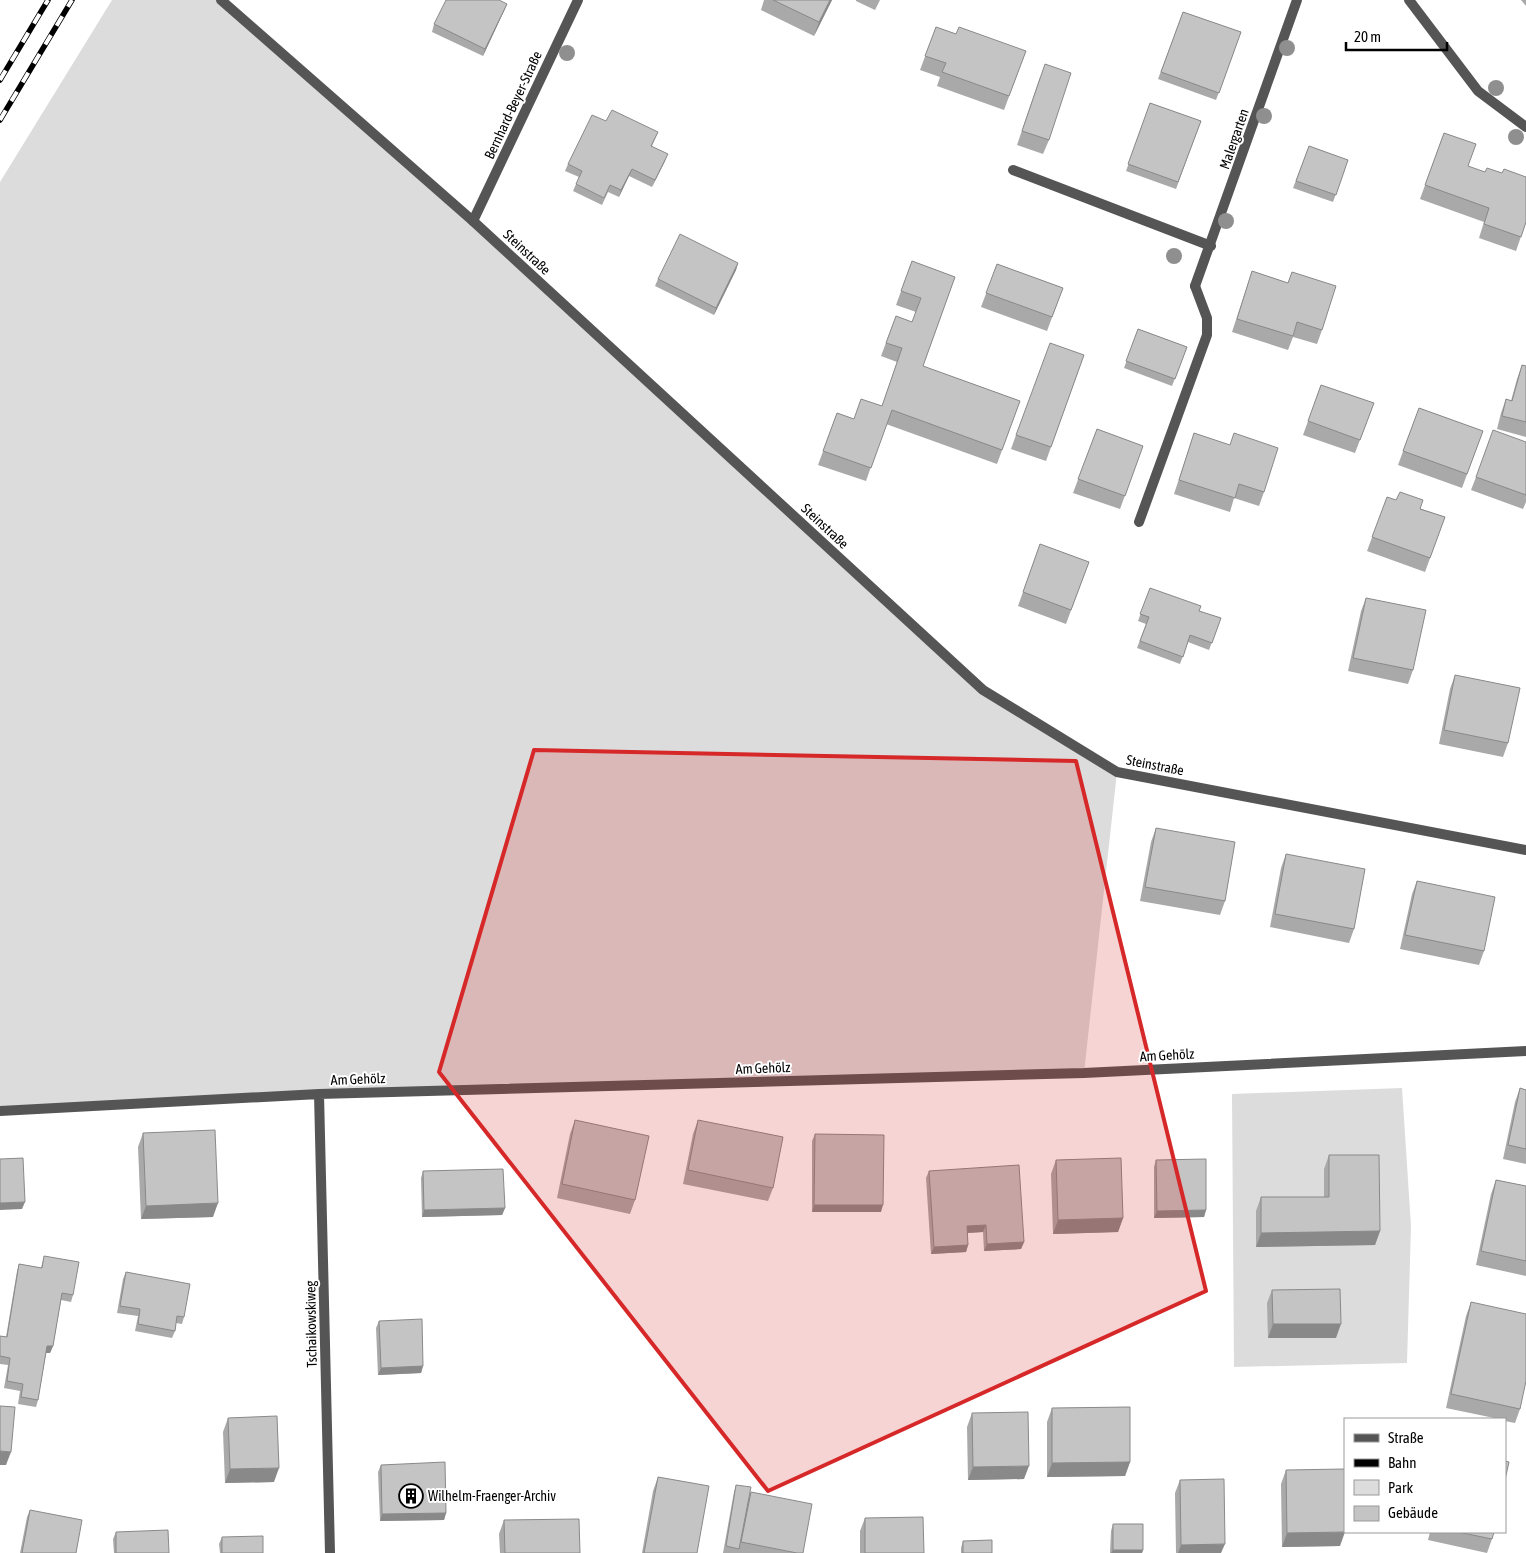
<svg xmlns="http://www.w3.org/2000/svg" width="1526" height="1553" font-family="'Asap Condensed',sans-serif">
<rect width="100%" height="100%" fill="#fff"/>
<path fill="#dcdcdc" d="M 112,0 L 221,0 L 473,221 L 983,690 L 1117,772 L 1084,1073 L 319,1094 L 0,1111 L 0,182 Z
M 1402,1088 L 1411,1226 L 1407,1363 L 1234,1367 L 1232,1094 Z"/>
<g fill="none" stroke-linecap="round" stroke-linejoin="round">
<path stroke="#555" stroke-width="10" d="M 1013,170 L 1211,246
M 1139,522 L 1207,335 L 1207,318 L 1195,286"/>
<path stroke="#555" stroke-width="10" d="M 221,0 L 473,221
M 1409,0 L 1478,91 L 1526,127
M 1195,286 L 1297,0
M 319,1094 L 330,1553
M 0,1111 L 319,1094 L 1084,1073 L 1526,1051"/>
<path stroke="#555" stroke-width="10" d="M 578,0 L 473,221 L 983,690 L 1117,772 L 1526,850"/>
<g stroke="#000" stroke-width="5.5">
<path id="rail" d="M 0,80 L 48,0
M 0,120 L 72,0"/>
</g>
<use href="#rail" stroke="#fff" stroke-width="4" stroke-dasharray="11" stroke-linecap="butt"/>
</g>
<g fill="#8f8f8f">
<circle cx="1287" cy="48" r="8"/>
<circle cx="567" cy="53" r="8"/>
<circle cx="1496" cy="88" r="8"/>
<circle cx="1264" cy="116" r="8"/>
<circle cx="1516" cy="137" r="8"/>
<circle cx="1226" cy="221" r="8"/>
<circle cx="1174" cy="256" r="8"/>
</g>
<path fill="#a9a9a9" d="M 764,0 L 832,0 L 814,36 L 761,10 Z
M 856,0 L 880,0 L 875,10 L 856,1 Z
M 1521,0 L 1526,0 L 1526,6 Z
M 507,4 L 504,11 L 483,56 L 432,32 L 434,24 Z
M 1183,12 L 1241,32 L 1216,100 L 1158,79 Z
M 936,27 L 956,34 L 1026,51 L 1004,110 L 937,86 L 940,77 L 920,70 Z
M 1040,77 L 1049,140 L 1043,154 L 1017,145 Z
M 1150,103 L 1201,121 L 1176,189 L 1126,171 Z
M 606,121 L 658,132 L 652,146 L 665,161 L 652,187 L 629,176 L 619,197 L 608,192 L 602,205 L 573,191 L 579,177 L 565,171 L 568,164 Z
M 1444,133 L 1468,166 L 1526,222 L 1516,251 L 1479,238 L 1484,222 L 1420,199 Z
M 1309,146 L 1348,160 L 1333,202 L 1293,188 Z
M 912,261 L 955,277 L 923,366 L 1020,401 L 997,464 L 886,424 L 866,481 L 818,465 L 837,413 L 854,419 L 882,406 L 897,362 L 881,356 L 896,316 L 912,322 L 916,312 L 896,305 Z
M 738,263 L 736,270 L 714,315 L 655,286 L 658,279 Z
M 997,264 L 1063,288 L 1047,331 L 981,307 Z
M 1252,271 L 1288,283 L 1292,272 L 1322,330 L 1317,344 L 1293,337 L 1288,350 L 1232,332 Z
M 1138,329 L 1187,347 L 1172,386 L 1124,368 Z
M 1084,355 L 1046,461 L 1011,449 L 1016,435 Z
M 1522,365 L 1526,366 L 1526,437 L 1497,429 L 1501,413 L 1506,399 L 1511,401 L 1517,379 Z
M 1321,385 L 1374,403 L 1355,453 L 1303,435 Z
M 1419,408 L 1483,431 L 1462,488 L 1398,465 Z
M 1097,429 L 1143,446 L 1120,509 L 1073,493 Z
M 1194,433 L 1264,492 L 1259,506 L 1234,498 L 1230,512 L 1174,494 Z
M 1526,442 L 1526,502 L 1523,509 L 1471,490 L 1476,477 Z
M 1387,497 L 1445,517 L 1425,572 L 1367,551 Z
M 1040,544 L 1089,562 L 1066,624 L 1018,606 Z
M 1150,588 L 1199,611 L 1221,618 L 1209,650 L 1188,642 L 1180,664 L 1137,648 L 1146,624 L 1138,621 Z
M 1366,598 L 1413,670 L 1408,684 L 1348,671 L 1361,611 Z
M 1455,675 L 1508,743 L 1503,757 L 1439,744 L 1450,689 Z
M 1156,828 L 1225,901 L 1220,915 L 1140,901 L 1151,842 Z
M 1286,854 L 1354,929 L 1349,943 L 1270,927 L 1281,868 Z
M 1417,881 L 1484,951 L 1479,965 L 1400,949 L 1412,894 Z
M 1520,1088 L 1526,1090 L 1526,1164 L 1503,1159 L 1515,1102 Z
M 575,1120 L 635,1200 L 630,1214 L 557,1198 L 570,1134 Z
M 698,1120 L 773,1188 L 768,1201 L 683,1184 L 693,1134 Z
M 143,1133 L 213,1217 L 141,1219 L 138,1147 Z
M 815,1134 L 881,1212 L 812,1212 L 812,1141 Z
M 1329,1155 L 1380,1231 L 1375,1245 L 1256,1247 L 1256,1211 L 1261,1197 L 1324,1197 L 1324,1169 Z
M 1056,1160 L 1123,1218 L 1118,1232 L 1053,1234 L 1051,1174 Z
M 1156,1160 L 1206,1210 L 1204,1217 L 1154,1218 L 1154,1167 Z
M 423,1171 L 505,1208 L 502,1215 L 422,1217 L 421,1178 Z
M 929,1171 L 1024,1242 L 1021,1249 L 984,1251 L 983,1232 L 968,1233 L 968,1245 L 966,1252 L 931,1254 L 926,1178 Z
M 1496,1180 L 1526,1186 L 1526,1276 L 1476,1265 L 1491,1194 Z
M 44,1256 L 73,1295 L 71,1302 L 61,1300 L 53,1346 L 50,1353 L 46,1353 L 38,1400 L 36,1407 L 18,1404 L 20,1391 L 4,1388 L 8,1365 L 0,1364 L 0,1336 L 6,1337 L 17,1271 L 19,1264 L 41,1268 Z
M 126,1272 L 184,1317 L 182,1324 L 176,1323 L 175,1331 L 172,1338 L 135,1331 L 138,1316 L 117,1313 L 123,1279 Z
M 1272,1290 L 1336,1338 L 1268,1338 L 1267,1303 Z
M 1471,1302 L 1520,1409 L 1515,1423 L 1505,1421 L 1505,1419 L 1499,1419 L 1446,1408 L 1466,1316 Z
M 379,1321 L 423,1366 L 421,1373 L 378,1375 L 376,1328 Z
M 1052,1408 L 1130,1462 L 1125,1476 L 1047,1477 L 1047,1422 Z
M 972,1413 L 1024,1479 L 968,1480 L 967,1427 Z
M 228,1418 L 274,1482 L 225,1483 L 223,1432 Z
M 381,1465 L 446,1513 L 444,1520 L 380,1521 L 378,1472 Z
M 1286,1470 L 1340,1546 L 1282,1547 L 1281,1484 Z
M 658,1477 L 697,1553 L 642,1553 L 653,1491 Z
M 1180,1480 L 1221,1553 L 1176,1553 L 1175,1493 Z
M 736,1485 L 748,1501 L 751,1492 L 803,1553 L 723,1553 L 734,1492 Z
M 30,1510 L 76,1553 L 20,1553 L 27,1517 Z
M 865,1518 L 924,1553 L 860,1553 L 860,1531 Z
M 504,1520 L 580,1553 L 500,1553 L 499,1534 Z
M 1113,1524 L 1143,1550 L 1142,1553 L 1110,1553 L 1111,1531 Z
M 116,1532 L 169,1553 L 114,1553 L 113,1539 Z
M 1430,1532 L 1494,1532 L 1492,1539 L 1487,1553 L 1428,1540 Z
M 222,1537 L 263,1553 L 220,1553 L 219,1544 Z
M 963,1541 L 992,1553 L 961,1553 L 961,1548 Z"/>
<path fill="#898989" d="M 830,0 L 832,0 L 814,36 L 819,22 Z
M 507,4 L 504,11 L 483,56 L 485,49 Z
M 668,154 L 665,161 L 652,187 L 655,180 Z
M 632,169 L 629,176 L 619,197 L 621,190 Z
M 738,263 L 736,270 L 714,315 L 716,308 Z
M 25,1202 L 22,1209 L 0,1210 L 0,1203 Z
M 218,1203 L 213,1217 L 141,1219 L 146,1206 Z
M 814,1205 L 883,1205 L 881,1212 L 812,1212 Z
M 505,1208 L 502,1215 L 422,1217 L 424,1210 Z
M 1206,1210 L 1204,1217 L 1154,1218 L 1157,1211 Z
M 1123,1218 L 1118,1232 L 1053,1234 L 1058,1220 Z
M 986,1225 L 983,1232 L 965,1233 L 967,1226 Z
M 1380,1231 L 1375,1245 L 1256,1247 L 1261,1233 Z
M 1024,1242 L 1021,1249 L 984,1251 L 987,1244 Z
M 968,1245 L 966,1252 L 931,1254 L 934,1247 Z
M 1273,1324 L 1341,1324 L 1336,1338 L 1268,1338 Z
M 47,1346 L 53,1346 L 50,1353 L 44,1353 Z
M 423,1366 L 421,1373 L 378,1375 L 381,1368 Z
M 0,1451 L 11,1452 L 6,1465 L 0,1465 Z
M 1130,1462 L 1125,1476 L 1047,1477 L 1052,1463 Z
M 1029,1466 L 1024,1479 L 968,1480 L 973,1467 Z
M 279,1468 L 274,1482 L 225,1483 L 230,1469 Z
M 446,1513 L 444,1520 L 380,1521 L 382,1514 Z
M 1345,1532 L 1340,1546 L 1282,1547 L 1287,1533 Z
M 1225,1544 L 1221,1553 L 1178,1553 L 1181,1545 Z
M 1113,1550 L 1143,1550 L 1142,1553 L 1111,1553 Z"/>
<path fill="#c4c4c4" stroke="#898989" d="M 446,0 L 499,0 L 507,4 L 485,49 L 434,24 Z
M 773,0 L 830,0 L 819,22 Z
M 1183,12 L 1241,32 L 1219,93 L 1161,72 Z
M 936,27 L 956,34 L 959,27 L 1026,51 L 1009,96 L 942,72 L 946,63 L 925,56 Z
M 1045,64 L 1071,73 L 1049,140 L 1022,131 Z
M 1150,103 L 1201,121 L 1178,182 L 1128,164 Z
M 612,110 L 658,132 L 651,146 L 668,154 L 655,180 L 632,169 L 621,190 L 610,185 L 604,198 L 576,184 L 582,171 L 568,164 L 592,115 L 606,121 Z
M 1444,133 L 1476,144 L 1468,166 L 1485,172 L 1487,168 L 1502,173 L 1504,169 L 1526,177 L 1526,222 L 1521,237 L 1484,224 L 1489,208 L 1425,185 Z
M 1309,146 L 1348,160 L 1336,195 L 1296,181 Z
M 680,234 L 738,263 L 716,308 L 658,279 Z
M 912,261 L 955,277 L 923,366 L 1020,401 L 1002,450 L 892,410 L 871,468 L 823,451 L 837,413 L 854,419 L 861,399 L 882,406 L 902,348 L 886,343 L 896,316 L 912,322 L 921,298 L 901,291 Z
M 997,264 L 1063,288 L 1052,317 L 986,293 Z
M 1252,271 L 1288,283 L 1292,272 L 1336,286 L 1322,330 L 1297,322 L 1293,336 L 1237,319 Z
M 1138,329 L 1187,347 L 1175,379 L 1126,361 Z
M 1050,343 L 1084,355 L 1051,447 L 1016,435 Z
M 1522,365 L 1526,366 L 1526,422 L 1502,416 L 1506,399 L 1512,401 Z
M 1321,385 L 1374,403 L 1360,440 L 1308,421 Z
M 1419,408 L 1483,431 L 1467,474 L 1403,451 Z
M 1097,429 L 1143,446 L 1125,496 L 1078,479 Z
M 1493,430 L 1526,442 L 1526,495 L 1476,477 Z
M 1194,433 L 1230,445 L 1234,433 L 1278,448 L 1264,492 L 1239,484 L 1235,498 L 1179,480 Z
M 1400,492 L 1423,500 L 1420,509 L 1445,517 L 1430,558 L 1372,537 L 1387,497 L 1396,500 Z
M 1040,544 L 1089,562 L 1071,610 L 1023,592 Z
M 1150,588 L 1201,606 L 1199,611 L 1221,618 L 1212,643 L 1190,635 L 1183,657 L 1140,641 L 1149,617 L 1140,614 Z
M 1366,598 L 1426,610 L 1413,670 L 1353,658 Z
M 1455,675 L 1520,688 L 1508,743 L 1444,730 Z
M 1156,828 L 1235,842 L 1225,901 L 1145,887 Z
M 1286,854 L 1365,869 L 1354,929 L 1275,914 Z
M 1417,881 L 1495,897 L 1484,951 L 1405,935 Z
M 1520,1088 L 1526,1090 L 1526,1149 L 1508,1145 Z
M 575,1120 L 649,1136 L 635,1200 L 562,1184 Z
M 698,1120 L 783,1137 L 773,1188 L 688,1170 Z
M 215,1130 L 218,1203 L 146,1206 L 143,1133 Z
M 815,1134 L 884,1135 L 883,1205 L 814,1205 Z
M 1329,1155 L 1379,1155 L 1380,1231 L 1261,1233 L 1261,1197 L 1329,1197 Z
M 23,1158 L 25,1202 L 0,1203 L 0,1159 Z
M 1121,1158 L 1123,1218 L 1058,1220 L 1056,1160 Z
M 1206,1159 L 1206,1210 L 1157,1211 L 1156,1160 Z
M 1019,1165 L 1024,1242 L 987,1244 L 986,1225 L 967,1226 L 968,1245 L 934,1247 L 929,1171 Z
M 503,1169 L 505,1208 L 424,1210 L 423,1171 Z
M 1496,1180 L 1526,1186 L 1526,1261 L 1481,1251 Z
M 44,1256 L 79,1262 L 73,1295 L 62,1293 L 53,1346 L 47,1346 L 38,1400 L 21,1397 L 23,1384 L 7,1381 L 10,1358 L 0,1356 L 0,1336 L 7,1337 L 19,1264 L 42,1268 Z
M 126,1272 L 190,1284 L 184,1317 L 177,1316 L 175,1331 L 138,1324 L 140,1309 L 120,1306 Z
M 1340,1289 L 1341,1324 L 1273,1324 L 1272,1290 Z
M 1471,1302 L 1526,1314 L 1526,1381 L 1520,1409 L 1451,1394 Z
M 422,1319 L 423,1366 L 381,1368 L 379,1321 Z
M 0,1406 L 15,1407 L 11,1452 L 0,1451 Z
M 1130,1407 L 1130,1462 L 1052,1463 L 1052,1408 Z
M 1028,1412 L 1029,1466 L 973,1467 L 972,1413 Z
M 277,1416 L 279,1468 L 230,1469 L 228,1418 Z
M 1505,1461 L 1509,1462 L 1505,1480 Z
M 445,1462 L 446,1513 L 382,1514 L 381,1465 Z
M 1345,1469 L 1345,1532 L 1287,1533 L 1286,1470 Z
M 658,1477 L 709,1486 L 697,1553 L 644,1553 Z
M 1224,1479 L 1225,1544 L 1181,1545 L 1180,1480 Z
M 736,1485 L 751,1487 L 739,1549 L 726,1546 Z
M 751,1492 L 812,1504 L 803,1553 L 797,1553 L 741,1542 Z
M 30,1510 L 82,1520 L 76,1553 L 22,1553 Z
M 923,1517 L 924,1553 L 865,1553 L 865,1518 Z
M 579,1519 L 580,1553 L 505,1553 L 504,1520 Z
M 1113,1524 L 1143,1524 L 1143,1550 L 1113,1550 Z
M 168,1530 L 169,1553 L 116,1553 L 116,1532 Z
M 1458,1532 L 1494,1532 L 1492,1539 Z
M 263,1536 L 263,1553 L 222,1553 L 222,1537 Z
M 992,1540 L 992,1553 L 963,1553 L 963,1541 Z"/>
<path fill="#d62828" fill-opacity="0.2" stroke="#d62828" stroke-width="4" stroke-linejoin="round" d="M 534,750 L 1076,761 L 1206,1291 L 768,1491 L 439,1072 Z"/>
<defs>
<g id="building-ring" transform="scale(1.25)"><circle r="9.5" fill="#fff" stroke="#000" stroke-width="1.5"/><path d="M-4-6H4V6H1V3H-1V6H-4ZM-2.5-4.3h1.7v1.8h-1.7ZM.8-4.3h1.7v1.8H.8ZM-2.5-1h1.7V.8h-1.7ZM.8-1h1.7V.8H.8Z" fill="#000"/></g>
</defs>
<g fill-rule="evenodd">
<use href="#building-ring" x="411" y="1496"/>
</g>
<g text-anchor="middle" stroke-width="4" stroke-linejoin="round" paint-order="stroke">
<g font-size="14" fill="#000" stroke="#fff">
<text transform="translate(513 105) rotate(-65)" y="5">Bernhard-Beyer-Straße</text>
<text transform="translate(1234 139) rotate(-71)" y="5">Malergarten</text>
<text transform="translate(527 252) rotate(43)" y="5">Steinstraße</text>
<text transform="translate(825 526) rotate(43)" y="5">Steinstraße</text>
<text transform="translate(1155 765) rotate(11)" y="5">Steinstraße</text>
<text transform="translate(1167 1055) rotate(-3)" y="5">Am Gehölz</text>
<text transform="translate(763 1068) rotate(-2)" y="5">Am Gehölz</text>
<text transform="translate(358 1079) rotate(-2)" y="5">Am Gehölz</text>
<text transform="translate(311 1324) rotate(-91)" y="5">Tschaikowskiweg</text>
</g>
<g font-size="14" fill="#000" stroke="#fff" text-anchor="start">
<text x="428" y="1501">Wilhelm-Fraenger-Archiv</text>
</g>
</g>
<rect x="1344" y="1418" width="162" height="115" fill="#ffffff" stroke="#999999"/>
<rect x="1354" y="1434" width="25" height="8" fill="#555555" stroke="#999999"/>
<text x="1388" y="1443" font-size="15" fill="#000000">Straße</text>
<rect x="1354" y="1459" width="25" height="8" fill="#000000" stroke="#999999"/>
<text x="1388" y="1468" font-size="15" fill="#000000">Bahn</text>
<rect x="1354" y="1480" width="25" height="15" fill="#dcdcdc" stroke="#999999"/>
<text x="1388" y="1493" font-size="15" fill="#000000">Park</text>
<rect x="1354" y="1506" width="25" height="15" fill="#c4c4c4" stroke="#999999"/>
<text x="1388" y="1518" font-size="15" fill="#000000">Gebäude</text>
<path d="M1346 42v8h101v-8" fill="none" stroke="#000000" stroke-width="2.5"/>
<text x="1354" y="42" font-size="15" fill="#000000" stroke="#ffffff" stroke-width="4" paint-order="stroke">20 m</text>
</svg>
